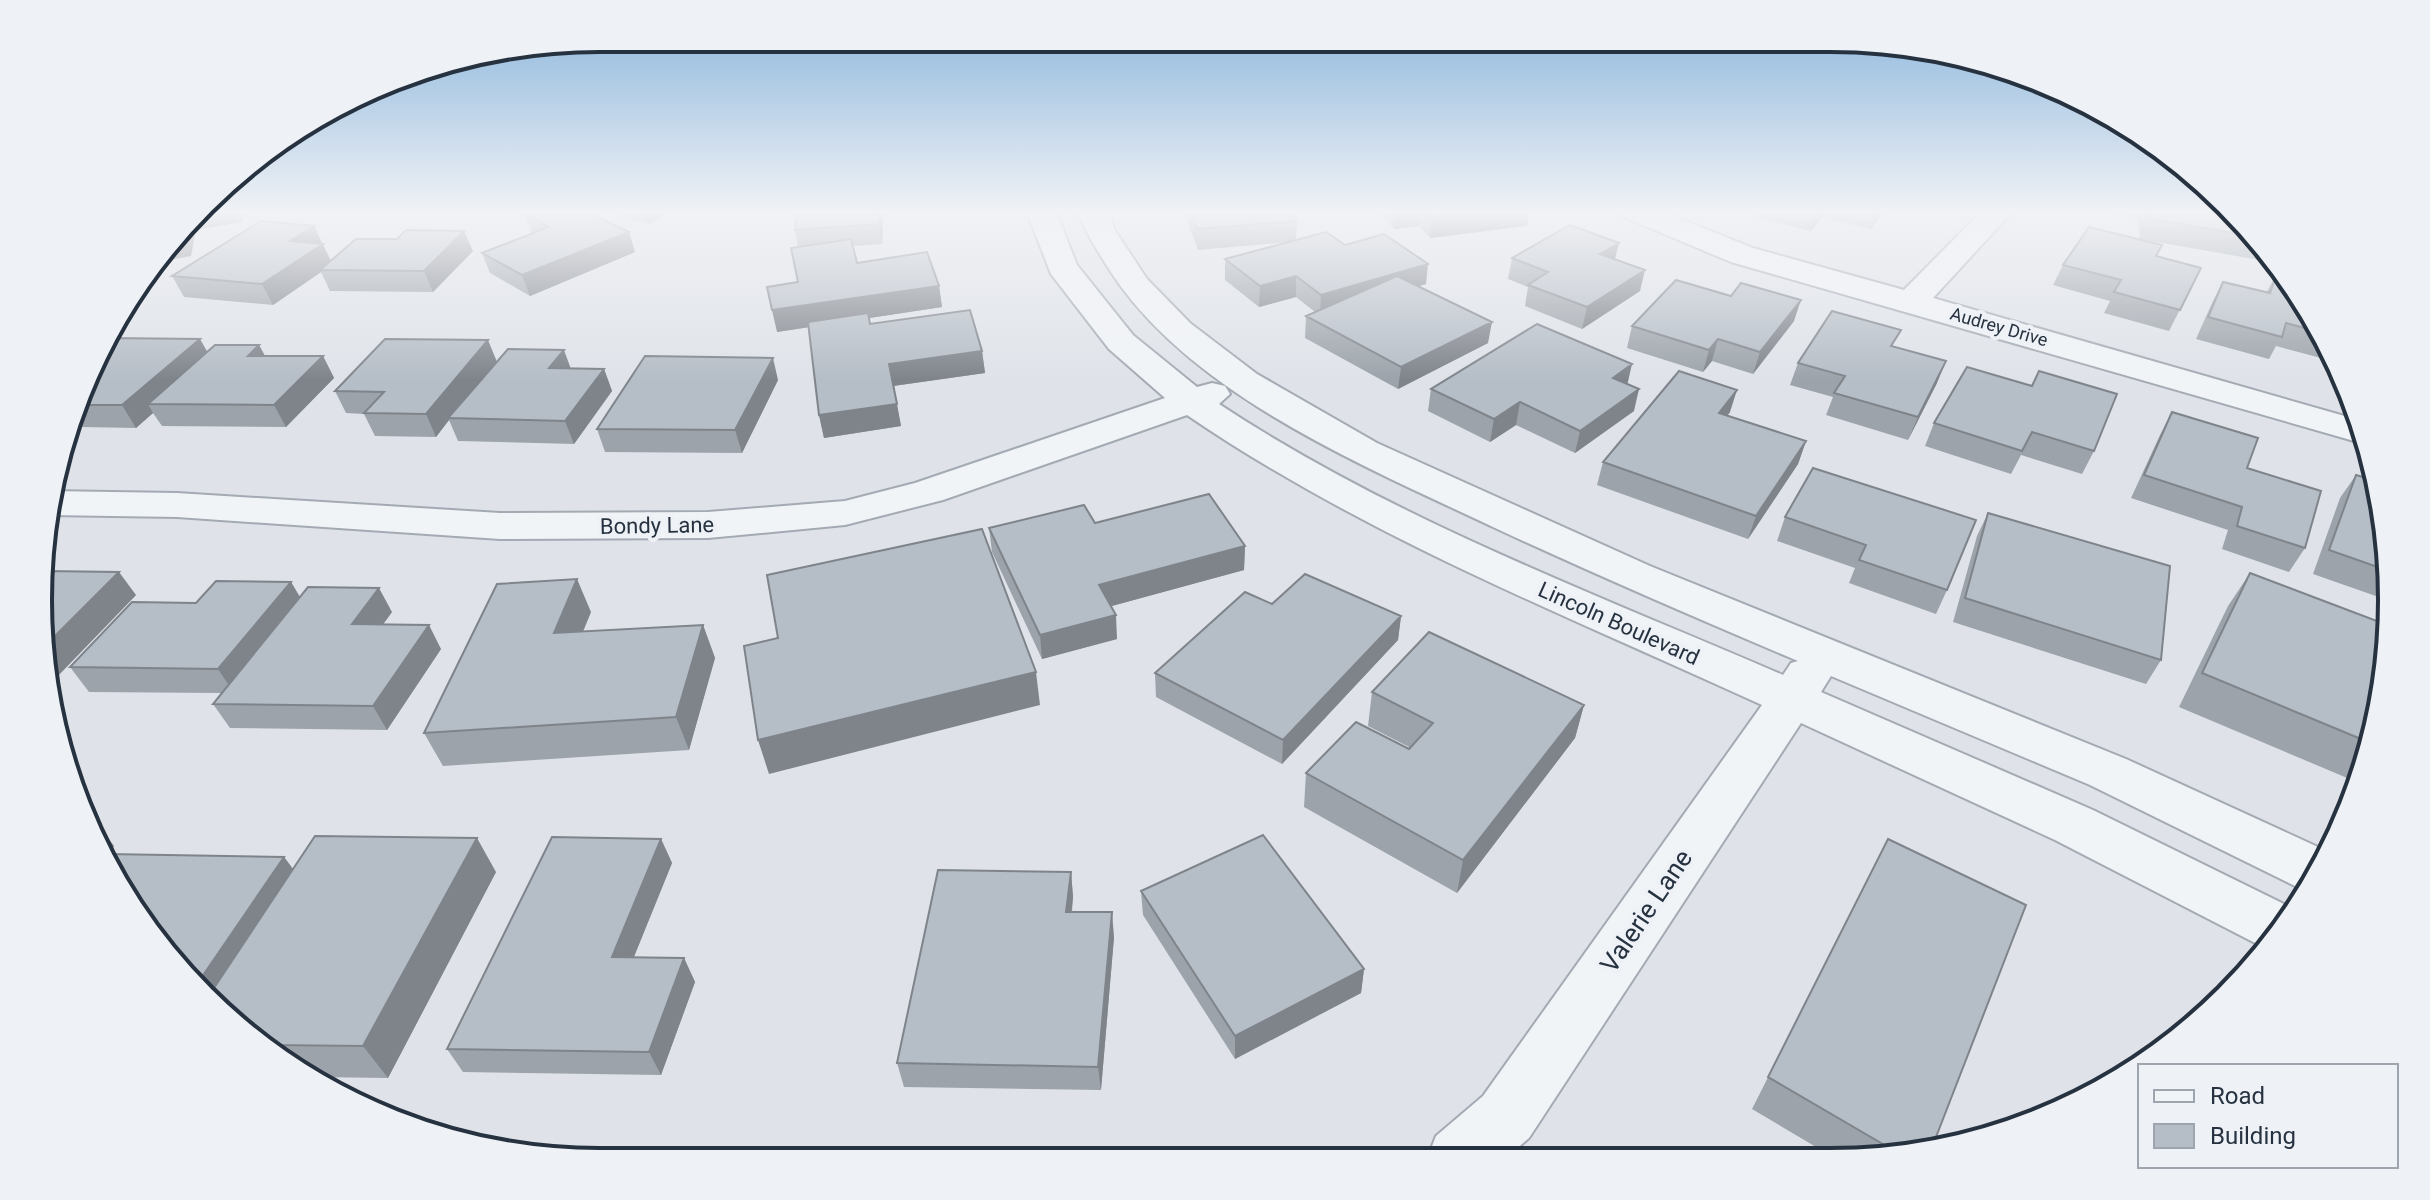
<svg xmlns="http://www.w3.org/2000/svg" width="2430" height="1200" font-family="Roboto,sans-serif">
<rect width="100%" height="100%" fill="#dfe3e9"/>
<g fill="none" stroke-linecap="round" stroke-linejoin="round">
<g stroke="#a4aab3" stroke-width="4">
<path id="minor" d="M 1027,212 L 1056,212 L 1077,265 L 1133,335 L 1197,387 L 1212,383 L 1225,386 L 1230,394 L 1219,404 C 1393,519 1593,593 1783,675 L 1791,663 L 1798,661 C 1696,618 1594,574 1493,527 C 1362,465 1186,393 1107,266 C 1096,248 1085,232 1079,212 L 1109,212 L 1114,229 L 1147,279 L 1190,323 L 1257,374 L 1377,443 L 1650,566 L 2126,759 L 2331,853 L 2306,890 L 2299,888 L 2090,785 L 1831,676 L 1821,692 L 2093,810 L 2294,909 L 2268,948 L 2261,946 L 2055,840 L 1801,723 L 1529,1138 L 1506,1158 L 1427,1159 L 1436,1136 L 1483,1096 L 1762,705 C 1568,616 1364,536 1187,415 L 943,500 L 845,525 L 708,538 L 500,539 L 177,517 L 48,515 L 49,491 L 177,493 L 500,513 L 708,512 L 845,501 L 915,483 L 1165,398 L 1109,349 L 1051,274 Z
M 1622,212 L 1663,212 L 1753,248 L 1904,290 L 1981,212 L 2012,212 L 1933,298 L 2362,421 L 2368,445 L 1731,262 L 1626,218 Z"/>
</g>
<use href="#minor" fill="#f1f4f7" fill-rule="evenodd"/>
</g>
<path fill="#9ca3aa" d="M 606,212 L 670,212 L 648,224 Z
M 797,212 L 894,212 L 883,213 L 882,244 L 853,246 L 857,263 L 939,286 L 942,307 L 869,318 L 870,324 L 982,351 L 985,373 L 893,386 L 901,426 L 824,438 L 819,415 L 809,327 L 777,332 L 798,282 L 798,247 L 795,230 Z
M 1184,212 L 1293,212 L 1297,221 L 1296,240 L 1345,245 L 1426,284 L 1419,286 L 1488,343 L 1398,389 L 1305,338 L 1306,316 L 1315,312 L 1296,297 L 1259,307 L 1225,280 L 1225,259 L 1290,242 L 1198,250 Z
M 1380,212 L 1529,212 L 1527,226 L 1430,238 L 1419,226 L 1394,229 Z
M 1756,212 L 1883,212 L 1871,229 L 1822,217 L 1811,231 L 1755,217 Z
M 2104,212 L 2234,212 L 2252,229 L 2266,248 L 2259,260 L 2140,239 L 2138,219 Z
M 525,215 L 635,252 L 530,296 L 490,273 L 482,253 L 532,234 Z
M 314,226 L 331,261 L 473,251 L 433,292 L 330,291 L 321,272 L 273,305 L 184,297 L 172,276 Z
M 2157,256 L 2201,268 L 2169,331 L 2104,313 L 2110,301 L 2053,285 L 2063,265 Z
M 1512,258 L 1615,259 L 1640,291 L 1582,329 L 1525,306 L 1528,287 L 1508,279 Z
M 2277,273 L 2316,319 L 2336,362 L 2276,346 L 2269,359 L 2196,339 L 2212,303 L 2223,282 L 2266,293 Z
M 1731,296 L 1794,321 L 1753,374 L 1712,361 L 1703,372 L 1627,348 L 1632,326 Z
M 106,338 L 207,352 L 259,345 L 265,356 L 323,356 L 334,378 L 286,427 L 162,426 L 153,413 L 136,428 L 81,427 L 76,419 Z
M 1894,347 L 1937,383 L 1908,440 L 1826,415 L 1833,397 L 1790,385 L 1798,363 Z
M 497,362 L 570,368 L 604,369 L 612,391 L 574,444 L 458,441 L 449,420 L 436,437 L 375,436 L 364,414 L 346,413 L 335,391 Z
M 1967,367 L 2094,451 L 2082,474 L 2021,455 L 2011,474 L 1925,446 L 1934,423 Z
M 778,380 L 742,453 L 605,452 L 597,429 Z
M 1628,384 L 1634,411 L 1575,453 L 1516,425 L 1490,442 L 1428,411 L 1431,389 Z
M 1730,412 L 1727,416 L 1806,441 L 1798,464 L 1748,539 L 1597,485 L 1603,462 Z
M 2172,412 L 2247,468 L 2305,548 L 2289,572 L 2222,549 L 2228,530 L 2131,498 L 2160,435 Z
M 1813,468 L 1947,590 L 1936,614 L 1849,583 L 1855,568 L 1777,541 L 1785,517 Z
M 2356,475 L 2387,526 L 2390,601 L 2313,574 L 2340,498 Z
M 1988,513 L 2161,660 L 2146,684 L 1953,622 L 1977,536 Z
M 1095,523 L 1245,546 L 1244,570 L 1111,606 L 1117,639 L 1042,659 L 992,552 L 989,528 Z
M 46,571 L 136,595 L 52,682 L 46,682 L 43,673 Z
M 2250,573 L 2391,636 L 2373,745 L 2359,783 L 2179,707 L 2228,606 Z
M 291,582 L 300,597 L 392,612 L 383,624 L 441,649 L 387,730 L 230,728 L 213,704 L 221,693 L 89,692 L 70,667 Z
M 1272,604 L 1401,616 L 1398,640 L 1282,764 L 1156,697 L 1155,673 Z
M 591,612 L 583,632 L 703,625 L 715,658 L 689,750 L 443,766 L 424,733 Z
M 1372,692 L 1584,705 L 1575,738 L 1457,893 L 1304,807 L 1306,773 L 1409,749 L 1411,748 L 1368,726 Z
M 94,821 L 114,846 L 108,854 L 284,857 L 293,869 L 496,872 L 388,1078 L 314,1077 L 202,997 L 96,848 Z
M 661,839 L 672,863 L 634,957 L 684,958 L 695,982 L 661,1075 L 463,1072 L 447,1049 Z
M 1071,872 L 1073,897 L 1072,912 L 1114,937 L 1101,1090 L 904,1087 L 897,1063 Z
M 1871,873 L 1931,1150 L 1903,1157 L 1833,1157 L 1752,1109 Z
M 1141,891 L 1364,969 L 1361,993 L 1235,1059 L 1143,915 Z"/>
<path fill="#7f848b" d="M 196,212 L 244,212 L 242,222 L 196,230 L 191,256 L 154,263 L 172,237 Z
M 645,212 L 670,212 L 648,224 Z
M 879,212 L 883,212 L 882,244 L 879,224 Z
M 1395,212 L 1421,212 L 1419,226 L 1394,229 Z
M 1476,212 L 1529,212 L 1527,226 L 1430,238 L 1432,218 Z
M 1817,212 L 1823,212 L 1822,217 L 1811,231 Z
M 1877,212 L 1883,212 L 1871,229 Z
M 314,226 L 332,264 L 320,270 L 321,272 L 273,305 L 262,284 L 290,241 Z
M 464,231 L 473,251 L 433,292 L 424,271 Z
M 629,232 L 635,252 L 530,296 L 522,275 Z
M 1619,243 L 1614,263 L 1600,254 Z
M 1428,264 L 1426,284 L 1320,316 L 1321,295 Z
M 1645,270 L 1640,291 L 1582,329 L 1587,307 Z
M 1296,276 L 1296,297 L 1259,307 L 1260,286 Z
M 939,286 L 942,307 L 777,332 L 772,310 Z
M 1801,300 L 1794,321 L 1753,374 L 1760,352 Z
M 1492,322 L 1488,343 L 1398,389 L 1401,367 Z
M 200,339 L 212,360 L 148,404 L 153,413 L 136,428 L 122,405 Z
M 1718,339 L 1712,361 L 1703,372 L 1709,350 Z
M 488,340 L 497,362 L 448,418 L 449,420 L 436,437 L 426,414 Z
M 259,345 L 271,367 L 248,356 Z
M 564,350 L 572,372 L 549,368 Z
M 982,351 L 985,373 L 893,386 L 889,364 Z
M 323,356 L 334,378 L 286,427 L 274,405 Z
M 773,358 L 778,380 L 742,453 L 735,430 Z
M 1946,361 L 1937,383 L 1908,440 L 1918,417 Z
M 1632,364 L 1627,386 L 1613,378 Z
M 604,369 L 612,391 L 574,444 L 565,421 Z
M 1639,389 L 1634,411 L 1575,453 L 1580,431 Z
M 1737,390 L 1730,412 L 1712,436 L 1719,413 Z
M 1520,402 L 1516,425 L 1490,442 L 1494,419 Z
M 897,404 L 901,426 L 824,438 L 819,415 Z
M 1806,441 L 1798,464 L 1748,539 L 1756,516 Z
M 1245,546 L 1244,570 L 1101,609 L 1099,585 Z
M 119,572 L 136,595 L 52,682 L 43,670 L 44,647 Z
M 577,579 L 591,612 L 568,666 L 554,633 Z
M 291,582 L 305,606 L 234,693 L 218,669 Z
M 379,588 L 392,612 L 366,648 L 352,624 Z
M 1116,615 L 1117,639 L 1042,659 L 1040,635 Z
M 1401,616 L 1398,640 L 1282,764 L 1283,740 Z
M 429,625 L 441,649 L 387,730 L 373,706 Z
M 703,625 L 715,658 L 689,750 L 676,717 Z
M 1036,672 L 1040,705 L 769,774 L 758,740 Z
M 1584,705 L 1575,738 L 1457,893 L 1463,860 Z
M 94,821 L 114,846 L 104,859 L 96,848 L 89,827 Z
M 477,838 L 496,872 L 388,1078 L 363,1046 Z
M 661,839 L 672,863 L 624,981 L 612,957 Z
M 284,857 L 302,881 L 218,1008 L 202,997 L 195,987 Z
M 1071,872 L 1073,897 L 1069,936 L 1066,912 Z
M 1112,912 L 1114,937 L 1101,1090 L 1098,1067 Z
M 684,958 L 695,982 L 661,1075 L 649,1052 Z
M 1364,969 L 1361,993 L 1235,1059 L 1235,1036 Z"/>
<path fill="#b5bdc6" stroke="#7f848b" stroke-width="2" d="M 531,212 L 587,212 L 629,232 L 522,275 L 482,253 L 549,227 L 525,215 Z
M 797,212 L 879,212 L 879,224 L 795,230 Z
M 1191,212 L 1293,212 L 1297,221 L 1197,229 Z
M 1427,212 L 1476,212 L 1432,218 Z
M 2149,212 L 2234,212 L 2252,229 L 2258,237 L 2150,219 Z
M 261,221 L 314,226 L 290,241 L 323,244 L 262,284 L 172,276 Z
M 182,225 L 180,236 L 172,237 L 177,230 Z
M 1570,225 L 1619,243 L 1600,254 L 1645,270 L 1587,307 L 1528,285 L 1548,272 L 1512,258 Z
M 2089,227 L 2162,245 L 2156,256 L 2201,268 L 2180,310 L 2114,292 L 2121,280 L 2063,265 Z
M 406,230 L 464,231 L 424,271 L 320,270 L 356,239 L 397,239 Z
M 1326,232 L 1345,245 L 1384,234 L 1428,264 L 1321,295 L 1296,276 L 1260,286 L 1225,259 Z
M 851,239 L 857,263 L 927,252 L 939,286 L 772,310 L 767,287 L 798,282 L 791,248 Z
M 2277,273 L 2286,276 L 2316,319 L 2323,333 L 2286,323 L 2282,337 L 2208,317 L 2223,282 L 2270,293 Z
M 1397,276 L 1492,322 L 1401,367 L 1306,316 Z
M 1676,280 L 1731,296 L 1741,283 L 1801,300 L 1760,352 L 1718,339 L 1709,350 L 1632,326 Z
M 970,310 L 982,351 L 889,364 L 897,404 L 819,415 L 808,322 L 868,313 L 870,324 Z
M 1832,311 L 1901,330 L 1891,346 L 1946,361 L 1918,417 L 1834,393 L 1845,376 L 1798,363 Z
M 1537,324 L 1632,364 L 1613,378 L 1639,389 L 1580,431 L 1520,402 L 1494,419 L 1431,389 Z
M 106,338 L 200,339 L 122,405 L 81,405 L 88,387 L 92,384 L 89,384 Z
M 385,339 L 488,340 L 426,414 L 364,413 L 384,392 L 335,391 Z
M 215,345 L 259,345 L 248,356 L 323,356 L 274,405 L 148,404 Z
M 508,349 L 564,350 L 549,368 L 604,369 L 565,421 L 448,418 Z
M 645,356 L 773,358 L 735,430 L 597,429 Z
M 1967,367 L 2032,386 L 2039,371 L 2117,394 L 2094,451 L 2032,432 L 2022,451 L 1934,423 Z
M 1679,371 L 1737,390 L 1719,413 L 1806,441 L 1756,516 L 1603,462 Z
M 2172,412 L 2258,438 L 2247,468 L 2321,491 L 2305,548 L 2237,526 L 2242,507 L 2144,475 Z
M 1813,468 L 1976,520 L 1947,590 L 1859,560 L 1866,545 L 1785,517 Z
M 2356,475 L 2377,481 L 2387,526 L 2389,571 L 2329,550 Z
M 1209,494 L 1245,546 L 1099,585 L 1116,615 L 1040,635 L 989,528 L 1084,505 L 1095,523 Z
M 1988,513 L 2170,566 L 2161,660 L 1965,598 Z
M 982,529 L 1036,672 L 758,740 L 744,646 L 778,638 L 767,575 Z
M 46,571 L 119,572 L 44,647 Z
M 2250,573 L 2390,626 L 2391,636 L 2373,744 L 2202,673 Z
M 1305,574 L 1401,616 L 1283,740 L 1155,673 L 1245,592 L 1272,604 Z
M 577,579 L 554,633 L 703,625 L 676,717 L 424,733 L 497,584 Z
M 216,581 L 291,582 L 218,669 L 70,667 L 132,602 L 196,603 Z
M 308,587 L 379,588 L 352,624 L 429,625 L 373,706 L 213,704 Z
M 1429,632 L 1584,705 L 1463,860 L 1306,773 L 1356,722 L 1409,749 L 1433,723 L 1372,692 Z
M 1263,835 L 1364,969 L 1235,1036 L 1141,891 Z
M 315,836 L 477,838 L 363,1046 L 269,1045 L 206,1000 Z
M 552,837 L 661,839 L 612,957 L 684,958 L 649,1052 L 447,1049 Z
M 1888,839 L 2026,905 L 1931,1150 L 1905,1157 L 1768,1077 Z
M 107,854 L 284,857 L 195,987 L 103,859 Z
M 938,870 L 1071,872 L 1066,912 L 1112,912 L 1098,1067 L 897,1063 Z"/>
<linearGradient id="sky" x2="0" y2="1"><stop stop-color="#87b4dc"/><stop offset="0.56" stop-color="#f1f2f5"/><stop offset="1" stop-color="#f1f2f5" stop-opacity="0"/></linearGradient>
<rect width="2430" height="380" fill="url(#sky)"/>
<g text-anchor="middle" stroke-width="8" stroke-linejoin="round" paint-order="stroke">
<g font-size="18" fill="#273241" stroke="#eef2f6">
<text transform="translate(1999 327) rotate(16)" y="6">Audrey Drive</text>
</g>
<g font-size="22" fill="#273241" stroke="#eef2f6">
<text transform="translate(657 525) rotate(-1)" y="8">Bondy Lane</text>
<text transform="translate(1619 623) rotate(24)" y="8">Lincoln Boulevard</text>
</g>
<g font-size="26" fill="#273241" stroke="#eef2f6">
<text transform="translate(1646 911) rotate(-56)" y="9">Valerie Lane</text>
</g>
</g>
<path d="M0 0H2430V1200H0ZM600 52H1830A548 548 0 0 1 2378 600V600A548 548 0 0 1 1830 1148H600A548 548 0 0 1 52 600V600A548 548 0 0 1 600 52Z" fill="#eef2f6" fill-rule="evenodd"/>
<path fill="none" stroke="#273241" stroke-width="4" d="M600 52H1830A548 548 0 0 1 2378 600V600A548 548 0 0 1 1830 1148H600A548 548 0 0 1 52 600V600A548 548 0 0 1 600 52Z"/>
<rect x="2138" y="1064" width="260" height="104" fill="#eef2f6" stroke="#9ea5ae" stroke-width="2"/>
<rect x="2154" y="1090" width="40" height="12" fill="#f1f4f7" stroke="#9ea5ae" stroke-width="2"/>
<text x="2210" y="1104" font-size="24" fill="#273241">Road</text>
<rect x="2154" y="1124" width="40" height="24" fill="#b5bdc6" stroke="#9ea5ae" stroke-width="2"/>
<text x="2210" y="1144" font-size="24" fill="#273241">Building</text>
</svg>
